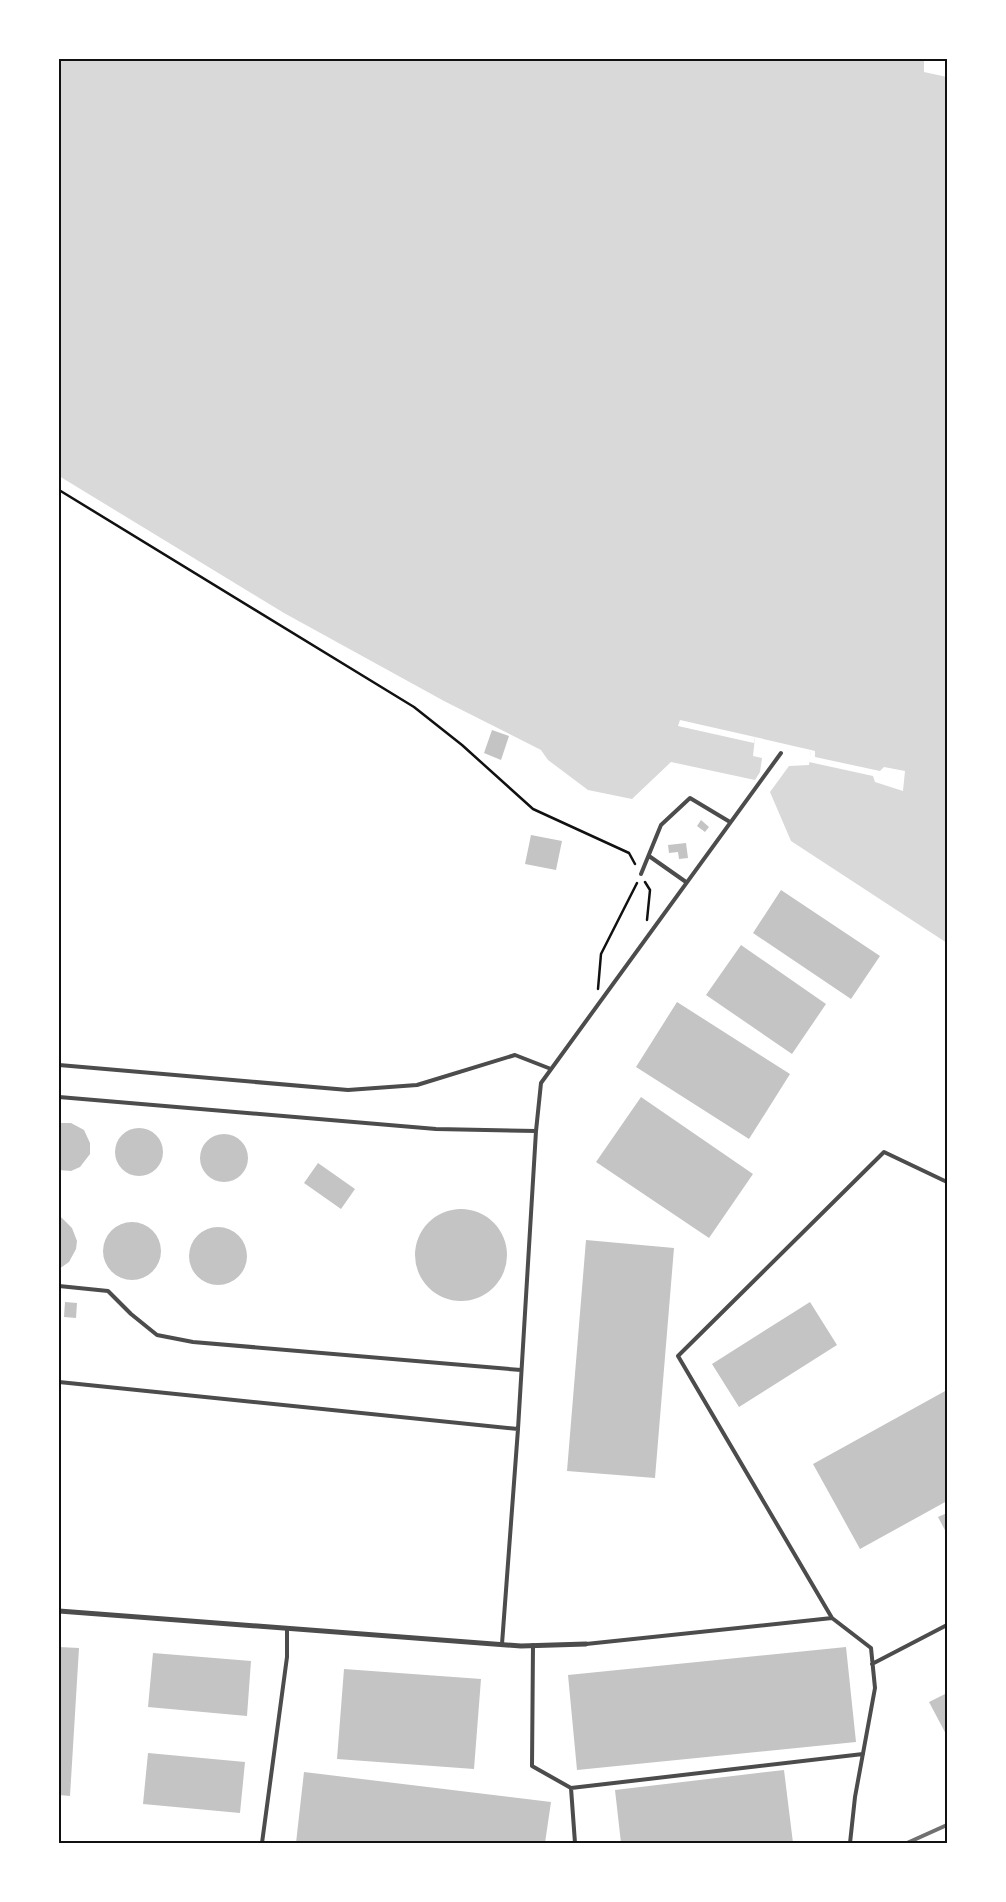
<svg xmlns="http://www.w3.org/2000/svg" width="1006" height="1902" font-family="'Source Sans 3',sans-serif">
<rect width="100%" height="100%" fill="#fff"/>
<path fill="#d9d9d9" d="M 59,59 L 924,59 L 924,72 L 947,77 L 947,943 L 791,841 L 770,792 L 789,766 L 809,765 L 811,750 L 755,737 L 753,756 L 762,758 L 760,772 L 755,780 L 671,762 L 632,799 L 588,790 L 548,760 L 541,750 L 444,701 L 284,613 L 59,476 Z"/>
<path fill="#fff" d="M 680,720 L 755,737 L 754,743 L 678,726 Z
M 811,750 L 815,751 L 815,757 L 880,771 L 884,767 L 905,771 L 903,791 L 875,782 L 873,776 L 809,762 Z"/>
<path fill="#c4c4c4" d="M 492,730 L 509,736 L 501,760 L 484,753 Z
M 701,820 L 709,827 L 705,832 L 697,826 Z
M 531,835 L 562,841 L 556,870 L 525,864 Z
M 686,843 L 688,858 L 679,859 L 678,852 L 669,853 L 668,845 Z
M 781,890 L 880,956 L 851,999 L 753,933 Z
M 741,945 L 826,1004 L 792,1054 L 706,995 Z
M 677,1002 L 790,1074 L 749,1139 L 636,1067 Z
M 641,1097 L 753,1174 L 709,1238 L 596,1162 Z
M 59,1123 L 71,1123 L 84,1130 L 90,1143 L 90,1154 L 80,1167 L 71,1171 L 59,1170 Z
M115 1152a24 24 0 1 1 48 0a24 24 0 1 1-48 0Z
M200 1158a24 24 0 1 1 48 0a24 24 0 1 1-48 0Z
M 318,1163 L 355,1189 L 341,1209 L 304,1183 Z
M415 1255a46 46 0 1 1 92 0a46 46 0 1 1-92 0Z
M 59,1216 L 62,1218 L 72,1228 L 77,1241 L 76,1249 L 69,1262 L 59,1269 Z
M103 1251a29 29 0 1 1 58 0a29 29 0 1 1-58 0Z
M189 1256a29 29 0 1 1 58 0a29 29 0 1 1-58 0Z
M 586,1240 L 674,1248 L 655,1478 L 567,1471 Z
M 65,1302 L 77,1303 L 76,1318 L 64,1317 Z
M 810,1302 L 837,1345 L 739,1407 L 712,1364 Z
M 947,1390 L 947,1501 L 860,1549 L 813,1464 Z
M 947,1513 L 947,1534 L 938,1517 Z
M 59,1647 L 79,1648 L 70,1796 L 59,1795 Z
M 846,1647 L 856,1742 L 577,1770 L 568,1675 Z
M 153,1653 L 251,1661 L 247,1716 L 148,1707 Z
M 344,1669 L 481,1679 L 474,1769 L 337,1759 Z
M 947,1693 L 947,1736 L 929,1702 Z
M 148,1753 L 245,1762 L 240,1813 L 143,1804 Z
M 784,1770 L 793,1843 L 621,1843 L 615,1790 Z
M 304,1772 L 551,1802 L 545,1843 L 296,1843 Z"/>
<g fill="none" stroke-linecap="round" stroke-linejoin="round">
<path stroke="#111" stroke-width="2.5" d="M 59,490 L 414,707 L 462,745 L 533,809 L 629,853 L 635,864
M 645,882 L 650,890 L 647,920
M 598,989 L 601,954 L 637,883"/>
<path stroke="#4c4c4c" stroke-width="4" d="M 649,856 L 686,882
M 641,874 L 661,825 L 690,798 L 730,822
M 59,1065 L 348,1090 L 417,1085 L 515,1055 L 551,1069
M 59,1097 L 436,1129 L 536,1131 L 541,1083 L 781,753
M 59,1286 L 108,1291 L 131,1314 L 157,1335 L 193,1342 L 521,1370
M 59,1382 L 518,1429 L 536,1131
M 832,1618 L 678,1356 L 884,1152 L 947,1182
M 502,1644 L 518,1429
M 586,1644 L 832,1618 L 871,1648 L 875,1688 L 855,1797 L 850,1843
M 533,1645 L 532,1766 L 571,1788 L 863,1754
M 872,1664 L 947,1625
M 571,1788 L 575,1843
M 262,1843 L 287,1657 L 287,1628"/>
<path stroke="#4c4c4c" stroke-width="5" d="M 59,1611 L 521,1646 L 586,1644"/>
<path stroke="#707070" stroke-width="4" d="M 907,1843 L 947,1825"/>
</g>
<rect width="1006" height="1902" fill="none" stroke="#ffffff" stroke-width="120"/>
<rect x="60" y="60" width="886" height="1782" fill="none" stroke="#111" stroke-width="2"/>
</svg>
